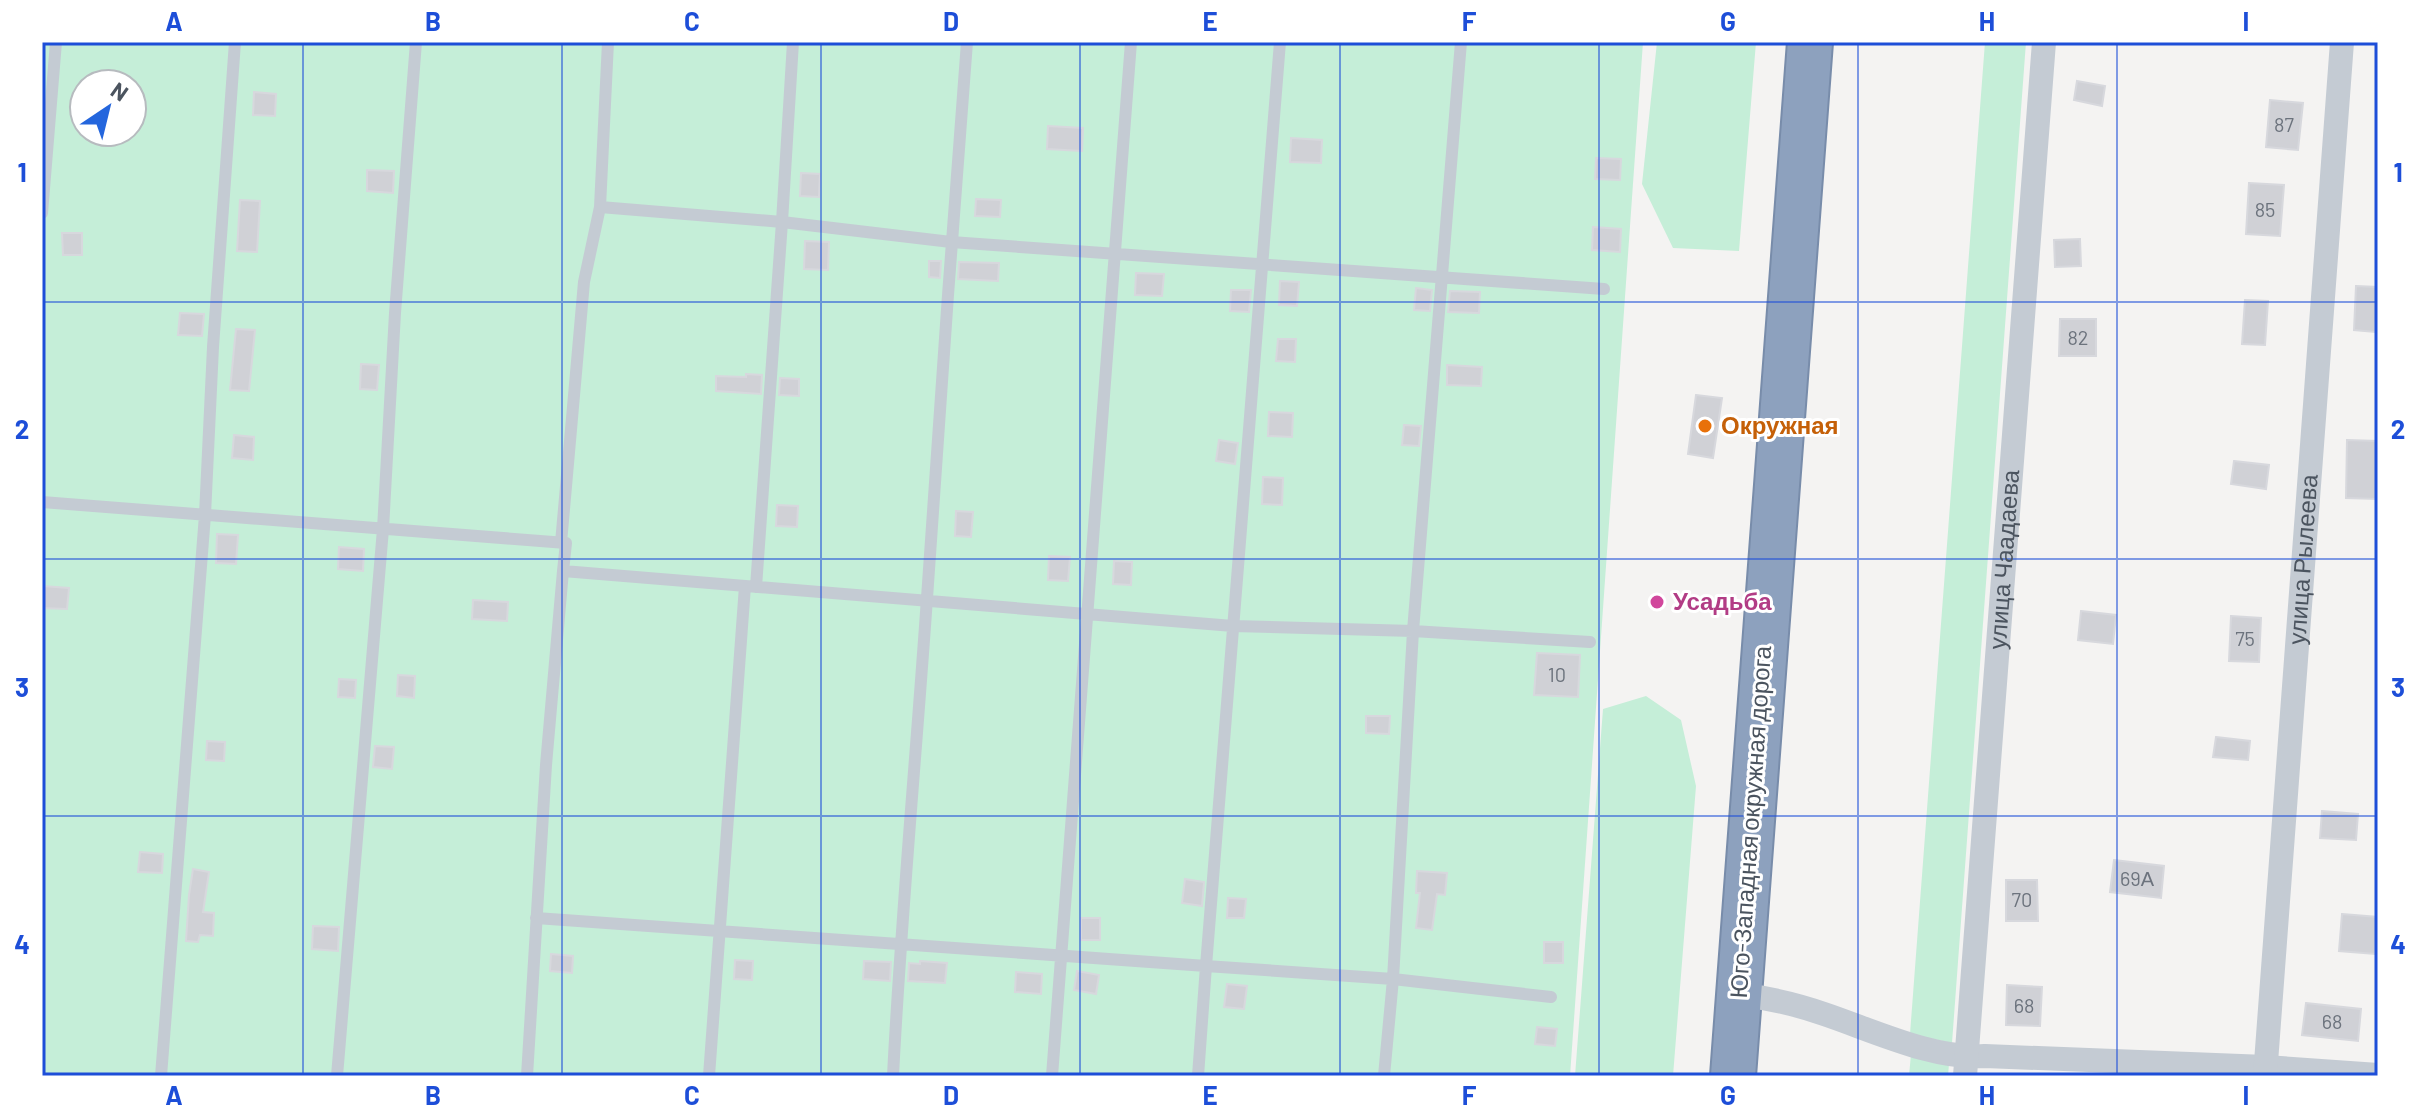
<svg xmlns="http://www.w3.org/2000/svg" width="2420" height="1118" font-family="Barlow,sans-serif">
<rect width="100%" height="100%" fill="#f4f3f2"/>
<path fill="#c5eed8" fill-rule="evenodd" d="M 42,42 L 1643,42 L 1570,1076 L 42,1076 ZM 84,84 L 132,84 L 132,132 L 84,132 Z
M 1657,42 L 1756,42 L 1739,251 L 1673,248 L 1642,184 Z
M 1985,42 L 2026,42 L 1952,1043 L 1910,1034 Z
M 1646,696 L 1681,720 L 1696,786 L 1673,1076 L 1575,1076 L 1603,709 Z
M 1911,1054 L 1949,1064 L 1948,1076 L 1909,1076 Z"/>
<path fill="#d0d1d6" stroke="#d7d8dd" stroke-width="2" d="M 2077,81 L 2105,86 L 2102,106 L 2074,100 Z
M 254,92 L 276,94 L 275,116 L 253,115 Z
M 2270,100 L 2303,103 L 2298,150 L 2266,147 Z
M 1048,126 L 1083,128 L 1082,151 L 1047,149 Z
M 1291,138 L 1322,140 L 1321,163 L 1290,162 Z
M 1596,158 L 1621,159 L 1620,180 L 1595,179 Z
M 367,170 L 394,171 L 393,193 L 367,191 Z
M 801,173 L 820,174 L 819,197 L 800,196 Z
M 2249,183 L 2284,185 L 2280,236 L 2246,234 Z
M 976,199 L 1001,200 L 1000,217 L 975,216 Z
M 240,200 L 260,201 L 257,252 L 237,251 Z
M 1593,227 L 1621,229 L 1620,252 L 1592,250 Z
M 62,233 L 82,233 L 82,255 L 63,255 Z
M 2080,239 L 2081,266 L 2055,267 L 2054,240 Z
M 805,241 L 829,242 L 828,270 L 804,269 Z
M 929,261 L 941,261 L 940,278 L 929,277 Z
M 959,262 L 999,263 L 998,281 L 958,279 Z
M 1136,273 L 1164,274 L 1162,296 L 1135,295 Z
M 1280,281 L 1299,282 L 1297,306 L 1279,305 Z
M 2356,286 L 2378,287 L 2375,332 L 2354,330 Z
M 1416,288 L 1432,290 L 1430,311 L 1414,310 Z
M 1231,290 L 1251,290 L 1249,312 L 1230,311 Z
M 1450,291 L 1480,292 L 1479,313 L 1448,312 Z
M 2245,300 L 2268,301 L 2265,345 L 2242,344 Z
M 180,313 L 204,314 L 202,336 L 178,335 Z
M 2060,319 L 2096,319 L 2096,356 L 2059,356 Z
M 236,329 L 255,330 L 249,391 L 230,390 Z
M 1278,339 L 1296,339 L 1295,362 L 1276,361 Z
M 361,364 L 379,365 L 377,390 L 360,389 Z
M 1447,365 L 1482,367 L 1481,386 L 1447,385 Z
M 746,374 L 762,375 L 761,394 L 716,391 L 716,376 L 746,377 Z
M 780,378 L 799,379 L 799,396 L 779,395 Z
M 1696,395 L 1722,398 L 1713,458 L 1688,454 Z
M 1269,412 L 1293,413 L 1292,437 L 1268,436 Z
M 1404,425 L 1421,426 L 1419,446 L 1402,445 Z
M 234,435 L 254,437 L 253,460 L 232,458 Z
M 1219,440 L 1238,443 L 1235,464 L 1216,461 Z
M 2347,440 L 2378,441 L 2378,499 L 2346,498 Z
M 2234,461 L 2269,465 L 2266,489 L 2231,484 Z
M 1263,477 L 1283,478 L 1282,505 L 1262,504 Z
M 777,505 L 798,506 L 797,527 L 776,526 Z
M 956,511 L 973,512 L 971,537 L 955,536 Z
M 217,534 L 238,535 L 236,564 L 216,563 Z
M 339,547 L 364,549 L 363,571 L 338,569 Z
M 1049,556 L 1070,557 L 1068,581 L 1048,580 Z
M 1114,561 L 1132,562 L 1131,585 L 1113,584 Z
M 42,586 L 69,588 L 67,609 L 42,608 Z
M 473,600 L 508,602 L 507,621 L 472,619 Z
M 2081,611 L 2116,615 L 2113,644 L 2078,640 Z
M 2231,616 L 2261,618 L 2259,662 L 2229,661 Z
M 1537,653 L 1580,655 L 1578,697 L 1534,695 Z
M 398,675 L 415,676 L 414,698 L 397,696 Z
M 339,679 L 356,680 L 355,698 L 338,697 Z
M 1366,716 L 1390,716 L 1389,734 L 1366,733 Z
M 2216,737 L 2250,741 L 2248,760 L 2213,757 Z
M 207,741 L 225,742 L 224,761 L 206,760 Z
M 375,746 L 394,747 L 392,769 L 373,767 Z
M 2322,811 L 2358,814 L 2356,840 L 2320,838 Z
M 140,852 L 163,854 L 162,873 L 138,872 Z
M 2114,860 L 2164,866 L 2161,898 L 2110,892 Z
M 193,869 L 209,872 L 203,912 L 214,913 L 213,936 L 200,935 L 198,942 L 186,941 L 189,895 Z
M 1417,871 L 1447,873 L 1445,895 L 1437,894 L 1432,930 L 1416,928 L 1420,893 L 1416,893 Z
M 1185,879 L 1204,882 L 1202,906 L 1182,903 Z
M 2006,880 L 2037,880 L 2038,921 L 2006,921 Z
M 1228,898 L 1246,899 L 1244,918 L 1227,918 Z
M 2342,914 L 2378,917 L 2375,954 L 2339,951 Z
M 1081,918 L 1100,918 L 1100,940 L 1081,940 Z
M 313,926 L 339,927 L 338,951 L 312,949 Z
M 1544,942 L 1563,942 L 1563,963 L 1544,963 Z
M 551,954 L 573,956 L 572,973 L 550,971 Z
M 735,960 L 753,961 L 752,980 L 734,979 Z
M 864,961 L 891,962 L 890,981 L 863,979 Z
M 920,961 L 947,963 L 945,983 L 908,981 L 909,963 L 920,964 Z
M 1077,971 L 1099,975 L 1096,994 L 1074,990 Z
M 1016,972 L 1042,974 L 1041,994 L 1015,992 Z
M 1227,984 L 1247,986 L 1244,1009 L 1224,1007 Z
M 2007,985 L 2042,987 L 2040,1026 L 2006,1025 Z
M 2306,1003 L 2361,1009 L 2358,1041 L 2302,1035 Z
M 1537,1027 L 1557,1029 L 1555,1046 L 1535,1044 Z"/>
<g fill="none" stroke-linecap="round" stroke-linejoin="round">
<g stroke="#788caa" stroke-width="48">
<path id="highway" d="M 1733,1076 L 1810,42"/>
</g>
<path stroke="#c4cbd3" stroke-width="12" d="M 1280,42 L 1206,966 L 1393,979 L 1551,997
M 600,207 L 782,222 L 951,242 L 1604,289
M 42,213 L 56,42
M 42,502 L 566,543 L 563,571 L 1233,626 L 1413,631 L 1590,642
M 561,543 L 584,282 L 600,207 L 608,42
M 756,587 L 782,222 L 793,42
M 536,918 L 1206,966 L 1198,1076
M 161,1076 L 205,515 L 213,347 L 235,42
M 337,1076 L 383,529 L 395,313 L 416,42
M 527,1076 L 546,765 L 563,571
M 709,1076 L 745,586
M 893,1076 C 901,916 916,758 927,598 C 940,413 952,227 967,42
M 1052,1076 L 1131,42
M 1384,1076 L 1393,979 L 1413,631 L 1461,42"/>
<g stroke="#c4cbd3" stroke-width="24">
<path d="M 1739,994 C 1768,998 1796,1004 1824,1014 C 1872,1030 1934,1060 1985,1056 L 2266,1067 L 2378,1075"/>
<path id="s1" d="M 1965,1076 L 2044,42"/>
<path id="s2" d="M 2265,1076 L 2342,42"/>
</g>
<use href="#highway" stroke="#8da1be" stroke-width="44"/>
</g>
<path fill="none" stroke="#1d4ed8" stroke-width="2" stroke-opacity="0.55" d="M 303,42 L 303,1076M 562,42 L 562,1076M 821,42 L 821,1076M 1080,42 L 1080,1076M 1340,42 L 1340,1076M 1599,42 L 1599,1076M 1858,42 L 1858,1076M 2117,42 L 2117,1076M 42,302 L 2378,302M 42,559 L 2378,559M 42,816 L 2378,816"/>
<circle fill="#e8710a" stroke="#fff" stroke-width="3" cx="1705" cy="426" r="8"/>
<circle fill="#d1479c" stroke="#fff" stroke-width="3" cx="1657" cy="602" r="8"/>
<g text-anchor="middle" stroke-width="6" stroke-linejoin="round" paint-order="stroke">
<g font-size="20" fill="#6c737d">
<text x="2284" y="132">87</text>
<text x="2265" y="217">85</text>
<text x="2078" y="345">82</text>
<text x="2245" y="646">75</text>
<text x="1557" y="682">10</text>
<text x="2137" y="886">69А</text>
<text x="2022" y="907">70</text>
<text x="2024" y="1013">68</text>
<text x="2332" y="1029">68</text>
</g>
<g font-size="24" font-weight="bold" fill="#c56008" stroke="#fff" text-anchor="start">
<text x="1721" y="434">Окружная</text>
</g>
<g font-size="24" fill="#4b545f" stroke="#fff">
<text dy="8" stroke="none"><textPath href="#s1" startOffset="518">улица Чаадаева</textPath></text>
<text dy="8" stroke="none"><textPath href="#s2" startOffset="518">улица Рылеева</textPath></text>
<text transform="translate(1751 822) rotate(-86)" y="8">Юго-Западная окружная дорога</text>
</g>
<g font-size="24" font-weight="bold" fill="#b23c85" stroke="#fff" text-anchor="start">
<text x="1673" y="610">Усадьба</text>
</g>
</g>
<rect width="2420" height="1118" fill="none" stroke="#ffffff" stroke-width="88"/>
<g transform="translate(108 108) rotate(35)"><circle r="38" fill="#ffffff" stroke="#b7bbbf" stroke-width="2"/>
<path d="M0-6L14 30L0 20L-14 30Z" fill="#2466dd"/>
<text y="-12" font-size="22" font-weight="bold" text-anchor="middle" fill="#4b545f">N</text>
</g>
<rect x="44" y="44" width="2332" height="1030" fill="none" stroke="#1d4ed8" stroke-width="3"/>
<g font-size="26" text-anchor="middle" font-weight="bold" fill="#1d4ed8">
<text x="174" y="31">A</text>
<text x="433" y="31">B</text>
<text x="692" y="31">C</text>
<text x="951" y="31">D</text>
<text x="1210" y="31">E</text>
<text x="1469" y="31">F</text>
<text x="1728" y="31">G</text>
<text x="1987" y="31">H</text>
<text x="2246" y="31">I</text>
<text x="22" y="182">1</text>
<text x="2398" y="182">1</text>
<text x="22" y="439">2</text>
<text x="2398" y="439">2</text>
<text x="22" y="697">3</text>
<text x="2398" y="697">3</text>
<text x="22" y="954">4</text>
<text x="2398" y="954">4</text>
<text x="174" y="1105">A</text>
<text x="433" y="1105">B</text>
<text x="692" y="1105">C</text>
<text x="951" y="1105">D</text>
<text x="1210" y="1105">E</text>
<text x="1469" y="1105">F</text>
<text x="1728" y="1105">G</text>
<text x="1987" y="1105">H</text>
<text x="2246" y="1105">I</text>
</g>
</svg>
